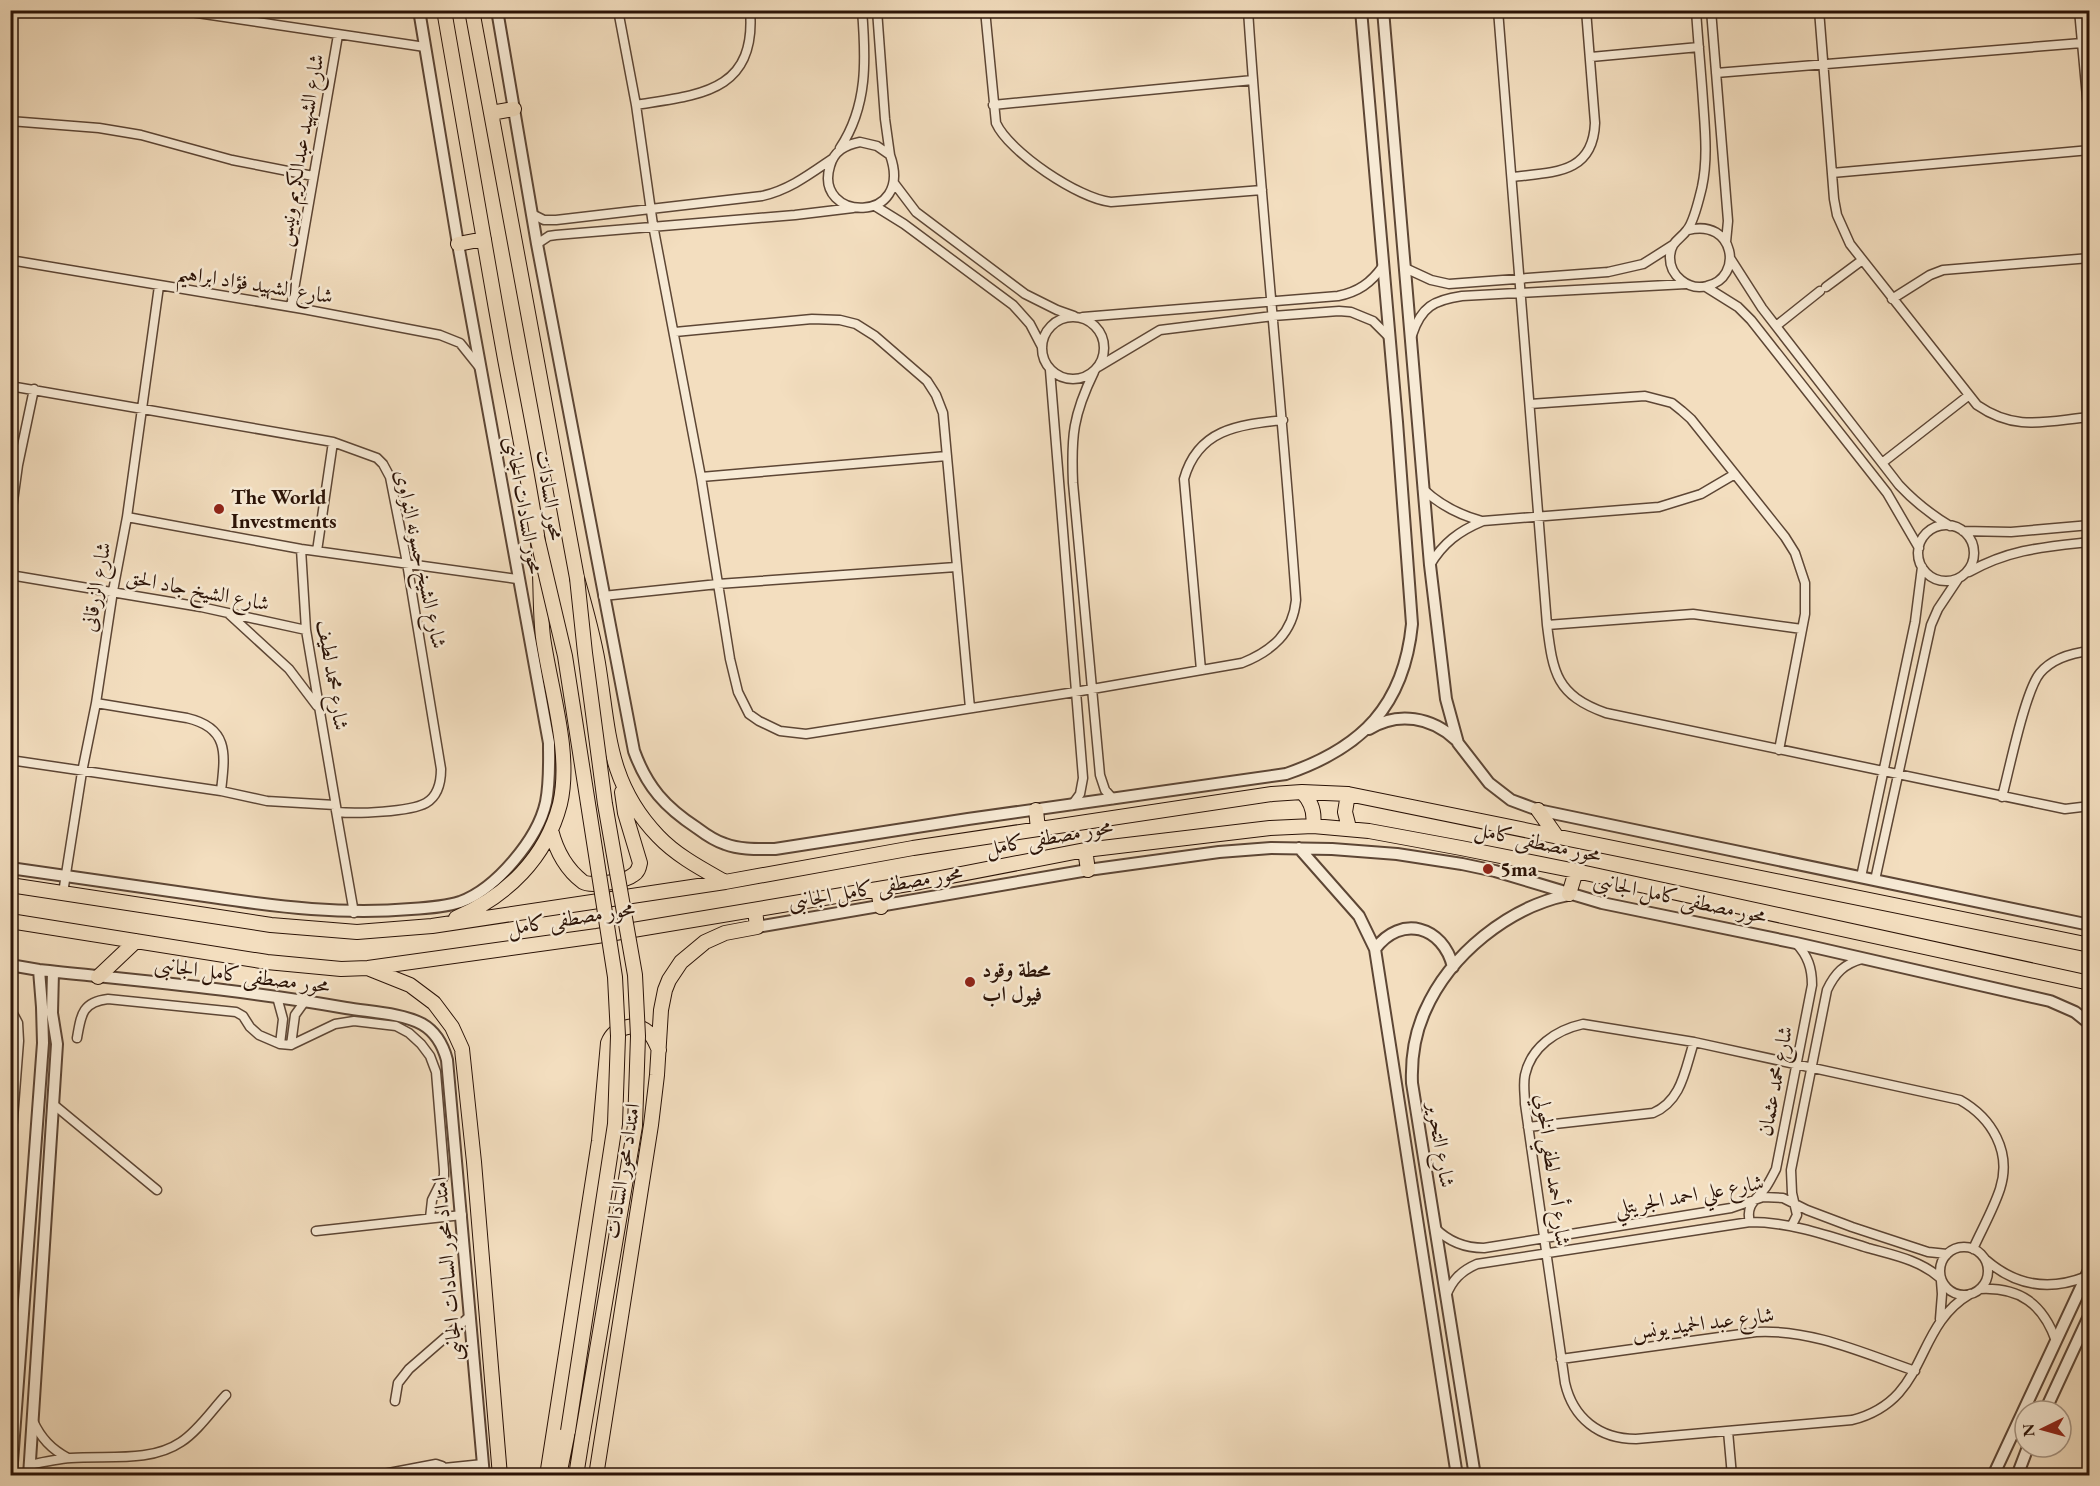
<svg xmlns="http://www.w3.org/2000/svg" width="2100" height="1486" font-family="'EB Garamond',Amiri,serif">
<rect width="100%" height="100%" fill="#f3debf"/>
<filter id="stains"><feTurbulence type="fractalNoise" baseFrequency=".00333" numOctaves="4"/><feColorMatrix values="0 0 0 0 .2 0 0 0 0 .09 0 0 0 0 .02 0 0 0 .5 -.17"/></filter>
<radialGradient id="worn" r=".72"><stop offset=".6" stop-color="#630" stop-opacity="0"/><stop offset="1" stop-color="#630" stop-opacity=".3"/></radialGradient>
<g fill="none" stroke-linecap="round" stroke-linejoin="round">
<g stroke="#5d4635" stroke-width="11">
<path id="minor" d="M 177,10 L 425,47
M 618,10 L 636,105 L 653,225 L 701,477 L 730,659 L 738,692 L 749,714 L 759,721 L 780,731 L 806,734 L 1075,692 L 1242,663 C 1272,651 1293,633 1296,600 C 1282,404 1261,207 1248,10
M 877,10 L 885,119 L 890,155
M 985,10 L 996,123 C 1009,152 1079,199 1111,202 L 1262,190
M 1498,10 L 1547,625 C 1553,673 1556,695 1606,713 L 2065,809 L 2090,806
M 1711,10 L 1728,221 L 1726,242
M 1819,10 L 1834,199 L 1837,215 L 1850,244 L 1977,405 C 2016,432 2046,421 2090,417
M 2079,10 L 2090,130
M 1591,57 L 1699,47
M 1716,73 L 2082,43
M 636,105 C 698,95 757,93 750,10
M 993,105 L 1253,80
M 10,121 L 99,128 L 141,135 L 232,160 L 313,176
M 860,142 L 877,146 L 890,155 C 915,225 813,222 830,166 C 834,151 845,145 860,142 Z
M 840,148 C 868,106 866,59 862,10
M 1832,173 L 2090,150
M 1512,177 C 1552,172 1593,175 1595,123 L 1586,10
M 894,183 L 916,212 L 1025,294 L 1057,310 L 1074,316
M 875,206 L 904,224 L 1013,305 L 1030,324 L 1042,347
M 532,214 L 544,220 L 556,220 L 762,196 C 789,190 810,174 832,159
M 1688,230 C 1735,218 1744,278 1707,286 C 1688,291 1669,275 1670,256 C 1671,241 1680,240 1687,230 C 1694,222 1699,199 1702,187 C 1708,159 1705,130 1703,101 C 1701,71 1698,41 1696,10
M 537,244 L 549,236 L 556,235 L 795,215 L 853,208
M 1730,258 L 1762,308 L 1899,485 C 1914,501 1930,514 1950,526
M 10,260 L 303,309 L 440,335 L 460,343 L 480,368
M 1405,268 L 1431,280 L 1449,284 L 1608,272 L 1643,264 L 1673,245
M 1706,287 L 1738,307 L 1751,320 L 1887,493 L 1919,548
M 1826,287 L 1861,261
M 1892,299 L 1930,275 L 1943,270 L 2090,258
M 291,307 L 338,35
M1042 348a31 31 0 1 1 62 0a31 31 0 1 1-62 0Z
M 1083,317 L 1338,296 C 1358,292 1371,283 1383,266
M 1776,326 L 1820,291
M 675,332 L 812,319 L 840,320 L 856,324 L 875,336 L 927,381 L 936,395 L 943,413 L 970,708
M 1412,335 C 1421,307 1434,300 1462,296 L 1686,284
M 1098,367 L 1160,330 L 1273,316 L 1339,311 L 1351,312 L 1373,321 L 1389,337
M 1050,370 L 1083,778 L 1080,794 L 1072,805
M 1094,372 C 1073,415 1071,436 1073,483 L 1100,775 L 1105,790 L 1113,799
M 10,386 L 333,442 L 377,458 L 383,464 L 390,477 L 407,563 L 441,769 C 441,781 438,796 426,803 C 410,812 356,814 337,812 L 306,630 L 301,549
M 1530,404 L 1645,396 L 1672,403 L 1682,411 L 1691,419 L 1785,537 L 1795,553 L 1805,583 L 1805,614 L 1779,750
M 1882,463 L 1968,396
M 701,477 L 947,456
M 1423,489 C 1441,506 1459,515 1482,521
M 127,517 L 301,549 L 517,579
M 10,523 L 18,465 L 34,389
M1918 553a28 28 0 1 1 56 0a28 28 0 1 1-56 0Z
M 1963,531 L 2011,532 L 2090,525
M 317,551 L 333,442
M 1430,565 C 1443,543 1459,531 1483,521 L 1659,507 L 1701,494 L 1735,474
M 1969,572 C 2010,549 2044,547 2090,542
M 10,575 L 201,607 L 306,630
M 603,596 L 718,584 L 956,567
M 229,614 L 289,669 L 317,706
M 1547,625 L 1693,614 L 1802,629
M 1201,670 L 1184,479 C 1198,429 1238,425 1283,420
M 96,703 L 187,718 C 230,728 225,755 221,791
M 10,760 L 221,791 L 267,801 L 335,805 L 354,913
M 2002,797 C 2009,771 2025,691 2040,673 C 2052,659 2071,653 2090,651
M 1861,877 L 1915,622 L 1922,567
M 1875,880 L 1931,625 L 1938,609 L 1958,579
M 63,893 L 82,772 L 96,703 L 113,591 L 127,517 L 159,286
M 277,997 L 283,1019 L 280,1044
M 10,1008 L 18,1023 L 19,1041 L 10,1157
M 77,1038 C 81,1015 82,1002 108,999 L 236,1012 L 243,1016 L 250,1027 L 259,1035 L 280,1044 L 291,1045 L 335,1024 L 354,1021 L 396,1026 L 409,1033 L 421,1044 L 430,1056 L 436,1072 L 444,1170 L 444,1176 L 432,1200 L 430,1218
M 291,1045 L 295,1015 L 305,1001
M 53,1104 L 157,1190
M 1528,1127 L 1653,1113 C 1682,1101 1685,1069 1694,1042
M 1750,1222 C 1745,1205 1757,1199 1766,1187 C 1770,1181 1773,1175 1776,1169 L 1812,985 C 1812,968 1808,956 1796,943
M 1792,1225 L 1797,1215 L 1792,1193 L 1791,1170 L 1827,990 C 1835,973 1844,964 1862,959
M 1435,1228 C 1449,1242 1464,1248 1484,1248 L 1731,1208 L 1763,1197 L 1783,1198 L 1807,1210 L 1852,1227 L 1928,1252 L 1947,1254
M 316,1231 L 462,1215
M1940 1271a24 24 0 1 1 48 0a24 24 0 1 1-48 0Z
M 1986,1260 C 2016,1286 2049,1291 2085,1277
M 1980,1289 C 2020,1287 2043,1304 2056,1341
M 1970,1294 C 1912,1328 1930,1400 1852,1420 L 1636,1439 C 1599,1439 1573,1418 1565,1383 L 1525,1104 C 1525,1095 1523,1085 1525,1075 C 1531,1047 1556,1030 1583,1024 L 1694,1042 L 1960,1100 C 1992,1118 2012,1152 2000,1189 C 1993,1210 1982,1229 1973,1249
M 1446,1296 C 1452,1280 1461,1271 1477,1264 L 1750,1222 C 1791,1222 1829,1236 1868,1248 C 1893,1255 1920,1260 1940,1278
M 1940,1319 L 1942,1294 L 1941,1281
M 1561,1359 L 1756,1332 C 1811,1329 1863,1353 1915,1371
M 395,1401 L 398,1383 L 409,1369 L 470,1316
M 33,1421 C 41,1438 51,1449 68,1458
M 1728,1431 L 1732,1476
M 29,1465 C 43,1462 57,1459 71,1458 C 106,1455 150,1463 181,1442 C 198,1431 212,1410 226,1395
M 444,1468 L 483,1464
M 373,1476 L 436,1464 L 442,1466 L 444,1468 L 442,1476"/>
</g>
<g stroke="#5d4635" stroke-width="14">
<path id="tertiary" d="M 497,10 L 537,244 L 634,751 C 647,787 665,807 697,828 C 705,834 715,841 725,844 C 741,850 758,849 775,849 L 968,819 L 1286,774 C 1362,748 1404,706 1412,624 L 1397,422 L 1361,10
M 1383,10 L 1430,565 L 1446,699 L 1458,743 L 1489,783 L 1511,800 L 1538,810 L 2090,925
M 1369,729 C 1398,711 1432,717 1456,740
M 1299,848 L 1359,916 L 1375,949 L 1457,1476
M 10,868 C 78,878 145,888 212,897 C 279,907 344,915 411,909 C 428,908 444,907 460,902 C 496,889 538,839 546,802 C 550,782 549,763 549,743 L 458,244 L 419,10
M 757,927 L 1088,870 L 1219,852 L 1271,848 L 1332,849 L 1397,854 L 1462,864 L 1495,871 L 1602,903 L 1796,943 L 2050,1001 L 2075,1012 L 2090,1024
M 1375,949 C 1401,914 1443,926 1453,967
M 10,965 L 39,970 C 142,981 245,990 346,1008 C 369,1012 402,1013 422,1024 C 436,1032 443,1045 447,1060 L 484,1476
M 2045,1411 L 2090,1314
M 11,1476 L 43,1043 L 42,1007 L 39,970
M 29,1476 L 57,1044 L 52,1013 L 53,972
M 1475,1476 L 1412,1083 C 1411,1058 1415,1033 1425,1011 C 1450,954 1509,907 1568,895
M 1993,1476 L 2090,1268
M 2017,1476 L 2028,1447"/>
</g>
<g stroke="#2b1307" stroke-width="16">
<path id="primary" d="M 444,10 C 464,127 484,243 505,359 C 516,417 528,476 537,535 C 542,569 539,603 543,637 C 550,688 572,753 560,804 C 546,858 507,896 456,918
M 472,10 L 577,578 C 585,606 593,634 598,663 C 609,730 607,783 658,836 C 677,856 702,869 725,882
M 491,113 L 514,109
M 458,244 L 484,239
M 1302,792 C 1312,802 1315,813 1313,826
M 1348,794 L 1345,812 L 1349,828
M 1036,810 L 1038,829
M 1538,810 L 1557,837
M 551,830 C 556,850 566,869 583,882 C 591,887 626,881 633,875 C 638,872 639,868 640,863 L 625,813 L 622,792
M 1085,850 L 1088,870
M 10,885 L 271,925 L 357,932 L 432,926 L 725,882 L 913,848 L 1272,794 L 1302,792 L 1348,794 L 2090,945
M 878,889 L 881,907
M 1569,894 L 1576,871
M 10,921 L 267,962 L 341,969 L 368,968 L 597,936 L 920,882 L 1085,850 L 1270,828 L 1313,826 L 1369,831 L 1461,848 L 1576,871 L 2090,983
M 370,969 L 410,985 L 434,1003 L 452,1027 L 462,1049 L 474,1162 L 500,1476
M 98,977 L 136,941
M 547,1476 L 599,1141 L 608,1043 C 614,1027 635,1021 649,1033 C 654,1037 656,1044 659,1050
M 559,1476 L 568,1431
M 576,1476 L 582,1438
M 596,1476 L 651,1125 L 657,1075 L 661,1010 L 665,990 L 669,980 L 681,962 L 705,942 L 725,933 L 757,927 L 755,910"/>
</g>
<use href="#minor" stroke="#f7ead5" stroke-width="8"/>
<use href="#tertiary" stroke="#f7ead5" stroke-width="10"/>
<use href="#primary" stroke="#f3debf" stroke-width="14"/>
<g stroke="#2b1307" stroke-width="16" stroke-linecap="butt">
<path id="primary-bridge" d="M 537,537 L 565,656 L 615,977 L 618,1036 L 615,1124 L 568,1431
M 577,578 L 585,653 L 605,804 L 635,975 L 638,1036 L 635,1126 L 582,1438"/>
</g>
<use href="#primary-bridge" stroke="#f3debf" stroke-width="14"/>
</g>
<g fill="#8f2418" stroke="#f7ead5" stroke-width="2">
<circle cx="219" cy="509" r="6"/>
<circle cx="1488" cy="869" r="6"/>
<circle cx="970" cy="982" r="6"/>
</g>
<g text-anchor="middle" stroke-width="5" stroke-linejoin="round" paint-order="stroke">
<g font-size="21" fill="#2b1307" stroke="#f7ead5">
<text transform="translate(300 150) rotate(-80)" y="7">شارع الشهيد عبدالكريم ونيس</text>
<text transform="translate(255 284) rotate(9)" y="7">شارع الشهيد فؤاد ابراهيم</text>
<text transform="translate(550 495) rotate(81)" y="7">محور السادات</text>
<text transform="translate(524 505) rotate(80)" y="7">محور السادات الجانبى</text>
<text transform="translate(421 559) rotate(78)" y="7">شارع الشيخ حسونه النواوى</text>
<text transform="translate(96 587) rotate(-80)" y="7">شارع الزرقانى</text>
<text transform="translate(198 590) rotate(11)" y="7">شارع الشيخ جاد الحق</text>
<text transform="translate(333 675) rotate(81)" y="7">شارع محمد لطيف</text>
<text transform="translate(1049 837) rotate(-10)" y="7">محور مصطفى كامل</text>
<text transform="translate(1538 842) rotate(12)" y="7">محور مصطفى كامل</text>
<text transform="translate(875 887) rotate(-10)" y="7">محور مصطفى كامل الجانبى</text>
<text transform="translate(1680 898) rotate(12)" y="7">محور مصطفى كامل الجانبى</text>
<text transform="translate(571 918) rotate(-9)" y="7">محور مصطفى كامل</text>
<text transform="translate(242 975) rotate(7)" y="7">محور مصطفى كامل الجانبى</text>
<text transform="translate(1775 1081) rotate(-79)" y="7">شارع محمد عثمان</text>
<text transform="translate(1441 1145) rotate(81)" y="7">شارع التحرير</text>
<text transform="translate(1553 1170) rotate(82)" y="7">شارع أحمد لطفي الخولي</text>
<text transform="translate(622 1171) rotate(-81)" y="7">امتداد محور السادات</text>
<text transform="translate(1689 1195) rotate(-10)" y="7">شارع علي احمد الجريتلي</text>
<text transform="translate(447 1269) rotate(-95)" y="7">امتداد محور السادات الجانبى</text>
<text transform="translate(1703 1323) rotate(-7)" y="7">شارع عبد الحميد يونس</text>
</g>
<g font-size="21" font-weight="bold" fill="#2b1307" stroke="#f7ead5" text-anchor="start">
<text x="231" y="504">The World<tspan x="231" dy="24">Investments</tspan></text>
<text x="1500" y="876">5ma</text>
<text x="982" y="977">محطة وقود<tspan x="982" dy="24">فيول اب</tspan></text>
</g>
</g>
<rect width="2100" height="1486" fill="none" stroke="#f3debf" stroke-width="36"/>
<rect x="12" y="12" width="2076" height="1462" fill="none" stroke="#2b1307" stroke-width="3"/>
<rect x="18" y="18" width="2064" height="1450" fill="none" stroke="#2b1307" stroke-width="1.5"/>
<g transform="translate(2043 1429) rotate(265)"><circle r="28" fill="#f7ead5" stroke="#a59483" stroke-width="1.5"/>
<path d="M0-4.5L10 22L0 15L-10 22Z" fill="#8f2418"/>
<text y="-9" font-size="16" font-weight="bold" text-anchor="middle" fill="#2b1307">N</text>
</g>
<rect width="100%" height="100%" filter="url(#stains)"/>
<rect width="100%" height="100%" fill="url(#worn)"/>
</svg>
